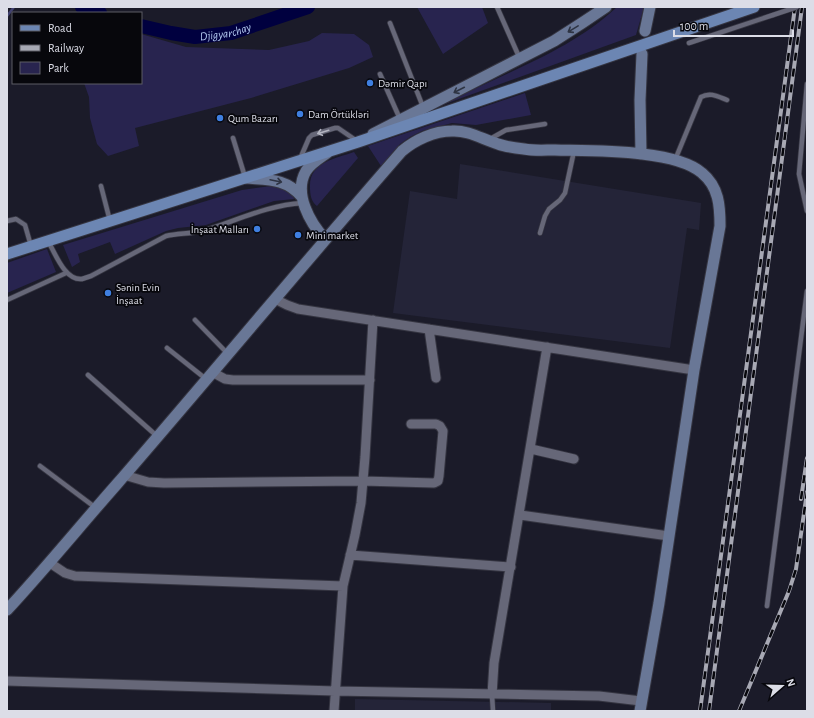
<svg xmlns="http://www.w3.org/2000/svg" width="814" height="718" font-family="'Alegreya Sans',sans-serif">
<rect width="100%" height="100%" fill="#1b1b29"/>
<path fill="#242438" d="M 460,164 L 701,203 L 699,230 L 687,228 L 670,348 L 393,313 L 410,191 L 457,199 Z
M 355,699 L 551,703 L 551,711 L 355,711 Z"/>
<path fill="#28244f" d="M 417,7 L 482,7 L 488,23 L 443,54 Z
M 617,7 L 644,7 L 636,35 L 442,105 C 500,74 568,53 617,7 Z
M 322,33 L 354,34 L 369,45 L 373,57 L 349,68 L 251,98 L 135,128 L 139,146 L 108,156 L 97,144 L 90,118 L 89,97 L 84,83 L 141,83 L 141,34 L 186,47 L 269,50 L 309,41 Z
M 525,93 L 531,115 L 476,125 L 452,123 L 422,131 L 410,137 L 400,144 L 381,166 L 368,146 Z
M 354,152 L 358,158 L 317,206 C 311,202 310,194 310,187 C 309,162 335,159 354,152 Z
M 271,186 L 285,189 L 293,195 L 294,199 L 274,201 L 206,225 L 178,228 L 166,231 L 115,254 L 110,242 L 78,254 L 80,262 L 72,267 L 63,245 L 242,190 Z
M 47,249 L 56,272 L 7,293 L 7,263 Z"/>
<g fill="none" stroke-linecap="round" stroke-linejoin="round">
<path stroke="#424271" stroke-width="2.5" d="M 7,16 L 14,7"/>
<g stroke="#00003f" stroke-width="14">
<path d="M 82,7 L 100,13"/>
<path id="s1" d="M 141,26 L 171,33 L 195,37 L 231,33 L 308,7"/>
</g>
<g stroke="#353541" stroke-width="6">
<path id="service" d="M 497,7 L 520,59
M 390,23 L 423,107
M 689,43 L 773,15
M 380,74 L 400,119
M 807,84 L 799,174 L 807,211
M 233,138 L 245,177
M 490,139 L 506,130 L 545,124
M 300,159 L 309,138 L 312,135 L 335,128 L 338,128 L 357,141
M 675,160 L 701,97 C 710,92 717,96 727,100
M 101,186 L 110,221
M 7,221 L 16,219 L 25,225 L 31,246
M 540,233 L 545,216 L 549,209 L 560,200 L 565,193 L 574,151
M 48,241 C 55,253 65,281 82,279 C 85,278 88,277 91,276 L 166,236 C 179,233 193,234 206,230 C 238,220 268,205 303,203
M 7,300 L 66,273
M 195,320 L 228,354
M 167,348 L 206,379
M 88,375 L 158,437
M 40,466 L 96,508
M 767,606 L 807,291
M 492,695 L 493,711"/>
</g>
<g stroke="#353541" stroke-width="11">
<path id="minor" d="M 275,299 L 287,305 L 298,309 L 694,370
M 429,329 L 436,378
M 212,372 L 225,379 L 233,380 L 370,380
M 531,449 L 574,459
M 124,475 L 148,482 L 164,483 L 363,481 L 434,483 L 438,481 L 439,476 L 443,431 L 440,426 L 436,424 L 411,424
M 520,515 L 669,536
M 350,555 L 511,567
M 50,563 L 65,573 L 75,576 L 343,586
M 7,681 L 335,691 L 599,696 L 641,701
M 492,695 L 494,663 L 547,347
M 334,711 L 343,586 L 355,535 L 361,503 L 365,457 L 373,320"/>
</g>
<g stroke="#353541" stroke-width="13">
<path id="secondary" d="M 645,31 L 650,7
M 373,134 L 554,41 L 582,23 L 606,7
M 641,154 L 640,100 L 642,54
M 246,178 C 268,180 286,178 302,197
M 325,239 C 310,223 293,193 306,171 C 311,163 320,158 327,153
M 7,610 C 45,569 80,526 117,484 C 213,373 306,261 402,151 C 415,140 434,131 452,131 C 468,130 482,139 498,144 C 506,147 515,148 524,149 C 534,151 545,150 555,150 C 591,151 675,149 702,173 C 719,187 720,206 720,226 L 694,370 L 659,603 L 640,711"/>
</g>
<g stroke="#353541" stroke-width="13">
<path id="primary" d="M 7,254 L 358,142 L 754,7"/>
</g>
<use href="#service" stroke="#666778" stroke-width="4.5"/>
<use href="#minor" stroke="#666778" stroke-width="9"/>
<use href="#secondary" stroke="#697796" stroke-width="11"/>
<use href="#primary" stroke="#6c86b3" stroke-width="11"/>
<g stroke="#a8a9b4" stroke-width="4">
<path id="rail" d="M 801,499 L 807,458
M 700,711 L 795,7
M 709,711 L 802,7
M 739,711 L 789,591 L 796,569 L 807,492"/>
</g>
<use href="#rail" stroke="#07070c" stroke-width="2.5" stroke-dasharray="8" stroke-linecap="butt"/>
<g stroke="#353541" stroke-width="6" stroke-linecap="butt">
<path id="service-bridge" d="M 773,15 L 797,7"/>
</g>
<use href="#service-bridge" stroke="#666778" stroke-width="4.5"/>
</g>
<defs><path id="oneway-shaft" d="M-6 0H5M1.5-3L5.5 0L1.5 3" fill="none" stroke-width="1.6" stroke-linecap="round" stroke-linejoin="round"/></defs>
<g stroke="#2e3443">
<use href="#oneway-shaft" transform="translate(573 29) rotate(149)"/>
<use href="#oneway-shaft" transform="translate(459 90) rotate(153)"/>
<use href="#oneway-shaft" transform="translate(276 181) rotate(12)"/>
</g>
<use stroke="#b3b4c0" href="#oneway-shaft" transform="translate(323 132) rotate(163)"/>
<g fill="#3f7fe0" stroke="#07070c" stroke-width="1.5">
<circle cx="370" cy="83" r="4"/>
<circle cx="300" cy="114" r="4"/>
<circle cx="220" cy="118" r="4"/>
<circle cx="257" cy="229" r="4"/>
<circle cx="298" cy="235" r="4"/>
<circle cx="108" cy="293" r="4"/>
</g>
<g text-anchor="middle" stroke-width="3.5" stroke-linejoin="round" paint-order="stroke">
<g font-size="11" fill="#dcdde7" stroke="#07070c" text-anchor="start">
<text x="378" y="87">Dəmir Qapı</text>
<text x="308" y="118">Dam Örtükləri</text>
<text x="228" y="122">Qum Bazarı</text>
<text x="249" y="233" text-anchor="end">İnşaat Malları</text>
<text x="306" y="239">Mini market</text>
<text x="116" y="291">Sənin Evin<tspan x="116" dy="13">İnşaat</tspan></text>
</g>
<g font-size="12" font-style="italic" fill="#b4caf1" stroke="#07070c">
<text dy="4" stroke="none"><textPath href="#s1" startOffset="86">Djigyarchay</textPath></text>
</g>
</g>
<rect width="814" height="718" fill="none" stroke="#dcdde7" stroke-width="16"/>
<rect x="12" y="12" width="130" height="72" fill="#07070c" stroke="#5c5d64"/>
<rect x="20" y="25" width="20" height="6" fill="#6c86b3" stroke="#5c5d64"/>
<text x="48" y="32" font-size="12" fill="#dcdde7">Road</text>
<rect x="20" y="45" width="20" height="6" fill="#a8a9b4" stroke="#5c5d64"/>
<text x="48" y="52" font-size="12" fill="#dcdde7">Railway</text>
<rect x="20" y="62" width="20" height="12" fill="#28244f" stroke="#5c5d64"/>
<text x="48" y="72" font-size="12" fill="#dcdde7">Park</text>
<g transform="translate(782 686) rotate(70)" stroke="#07070c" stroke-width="3" paint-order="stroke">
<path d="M0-3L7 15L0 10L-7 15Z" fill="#dcdde7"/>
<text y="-6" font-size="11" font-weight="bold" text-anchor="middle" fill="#dcdde7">N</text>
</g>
<path d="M674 30v6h119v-6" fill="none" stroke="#dcdde7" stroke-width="2"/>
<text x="680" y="30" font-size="12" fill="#dcdde7" stroke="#07070c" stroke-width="3" paint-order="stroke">100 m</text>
</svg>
